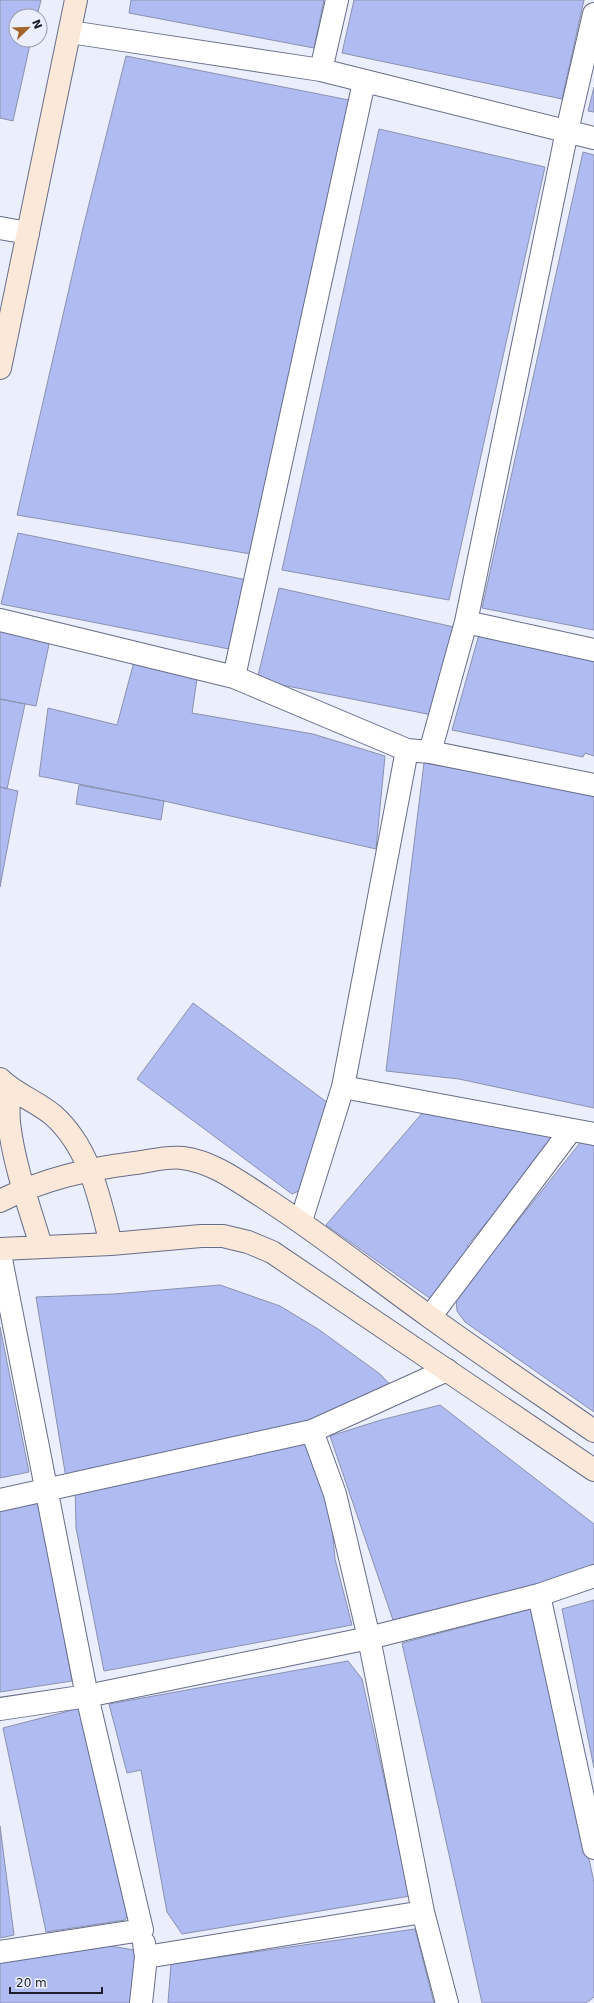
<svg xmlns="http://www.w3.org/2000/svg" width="594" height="2003" font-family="'DejaVu Sans',sans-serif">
<rect width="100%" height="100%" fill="#ebeefc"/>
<path fill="#b0bcf1" stroke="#8a91b0" d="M 0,0 L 41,0 L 37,16 L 16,16 L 16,40 L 31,40 L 13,121 L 0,118 Z
M 131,0 L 324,0 L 314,48 L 129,13 Z
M 354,0 L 584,0 L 562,99 L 342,53 Z
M 126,56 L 349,100 L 251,554 L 17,515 L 83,228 Z
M 594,87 L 594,112 L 588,111 Z
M 379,129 L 545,167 L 449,600 L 282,570 Z
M 583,152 L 594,155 L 594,630 L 482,608 Z
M 18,533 L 247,580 L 229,649 L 1,604 Z
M 279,588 L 454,627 L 432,715 L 257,680 Z
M 0,624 L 51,635 L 36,706 L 0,699 Z
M 480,631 L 594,655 L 594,756 L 585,753 L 583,757 L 452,730 Z
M 135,658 L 198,672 L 192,713 L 313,734 L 385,756 L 376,849 L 164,801 L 39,776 L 48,708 L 117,725 Z
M 0,699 L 25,704 L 7,789 L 0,787 Z
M 424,763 L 594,792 L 594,1108 L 459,1079 L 386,1071 Z
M 79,785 L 164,801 L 161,820 L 76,804 Z
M 0,787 L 18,791 L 0,887 Z
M 193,1003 L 328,1103 L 310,1186 L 292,1194 L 137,1079 Z
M 424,1111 L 557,1137 L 467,1246 L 469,1250 L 431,1299 L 326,1225 Z
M 584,1138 L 594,1140 L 594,1412 L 465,1322 L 457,1311 L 456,1298 Z
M 220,1285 L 280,1306 L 318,1329 L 380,1374 L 400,1395 L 388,1407 L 66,1478 L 36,1297 L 114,1294 Z
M 0,1327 L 29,1472 L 0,1478 Z
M 440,1405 L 594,1524 L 594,1570 L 393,1620 L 330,1436 L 381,1420 Z
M 312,1440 L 329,1495 L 335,1559 L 352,1625 L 104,1671 L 76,1528 L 75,1486 Z
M 40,1500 L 72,1681 L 0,1692 L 0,1509 Z
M 594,1600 L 594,1768 L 562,1609 Z
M 534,1608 L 594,1882 L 594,1997 L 586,2003 L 482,2003 L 402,1643 Z
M 348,1661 L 362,1679 L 410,1896 L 182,1934 L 167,1912 L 141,1770 L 127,1773 L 109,1704 Z
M 88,1706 L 132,1908 L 125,1920 L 46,1932 L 3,1728 Z
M 0,1826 L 14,1935 L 0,1938 Z
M 415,1929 L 434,2003 L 168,2003 L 171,1964 Z
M 97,1944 L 141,1951 L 136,2003 L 0,2003 L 0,1960 Z"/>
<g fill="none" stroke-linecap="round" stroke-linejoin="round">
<g stroke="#666d8a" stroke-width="24">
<path id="street" d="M 70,32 L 321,70 L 337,0
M 321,70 L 594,138
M 364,82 L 234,677 L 407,750 L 430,752 L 594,785
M 0,228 L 28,233
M 0,620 L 234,677
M 466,622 L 594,650
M 430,752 L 466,622 L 567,131 L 594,14
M 343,1087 L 407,750
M 301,1221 L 343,1087 L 594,1134
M 0,1254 L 87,1696 L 142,1930 L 0,1952
M 430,1317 L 571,1130
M 312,1431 L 335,1494 L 369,1638 L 423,1912 L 447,2003
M 0,1500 L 312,1431 L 447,1370
M 594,1576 L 539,1595 L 594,1848
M 0,1709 L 87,1696 L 369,1638 L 539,1595
M 146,1957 L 423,1912
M 141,2003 L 146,1957 L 144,1943"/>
</g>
<g stroke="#666d8a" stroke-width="24">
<path id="secondary" d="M 0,368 L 76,0
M 0,1079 C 15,1094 36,1101 53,1115 C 90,1148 99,1197 111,1244
M 9,1089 C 9,1100 8,1112 9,1123 C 14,1165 29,1206 41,1246
M 0,1201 C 43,1179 87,1169 135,1163 C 150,1161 167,1156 183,1158 C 213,1162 238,1181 263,1197 C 321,1234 374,1277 430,1317 C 484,1356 539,1393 594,1431
M 0,1249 L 111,1244 L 201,1236 L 223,1236 L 248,1242 L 272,1252 L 594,1470"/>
</g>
<use href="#street" stroke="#fff" stroke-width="22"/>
<use href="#secondary" stroke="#fbe8d8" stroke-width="22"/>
</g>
<g transform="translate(28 28) rotate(67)"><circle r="19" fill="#ebeefc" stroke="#989ba8"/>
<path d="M0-3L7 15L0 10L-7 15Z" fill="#a3652a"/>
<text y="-6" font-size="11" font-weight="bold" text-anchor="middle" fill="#1c1f2b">N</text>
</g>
<path d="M10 1987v6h92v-6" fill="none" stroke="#1c1f2b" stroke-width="2"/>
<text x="16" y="1987" font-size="12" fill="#1c1f2b" stroke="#ebeefc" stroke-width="3" paint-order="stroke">20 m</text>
</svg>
